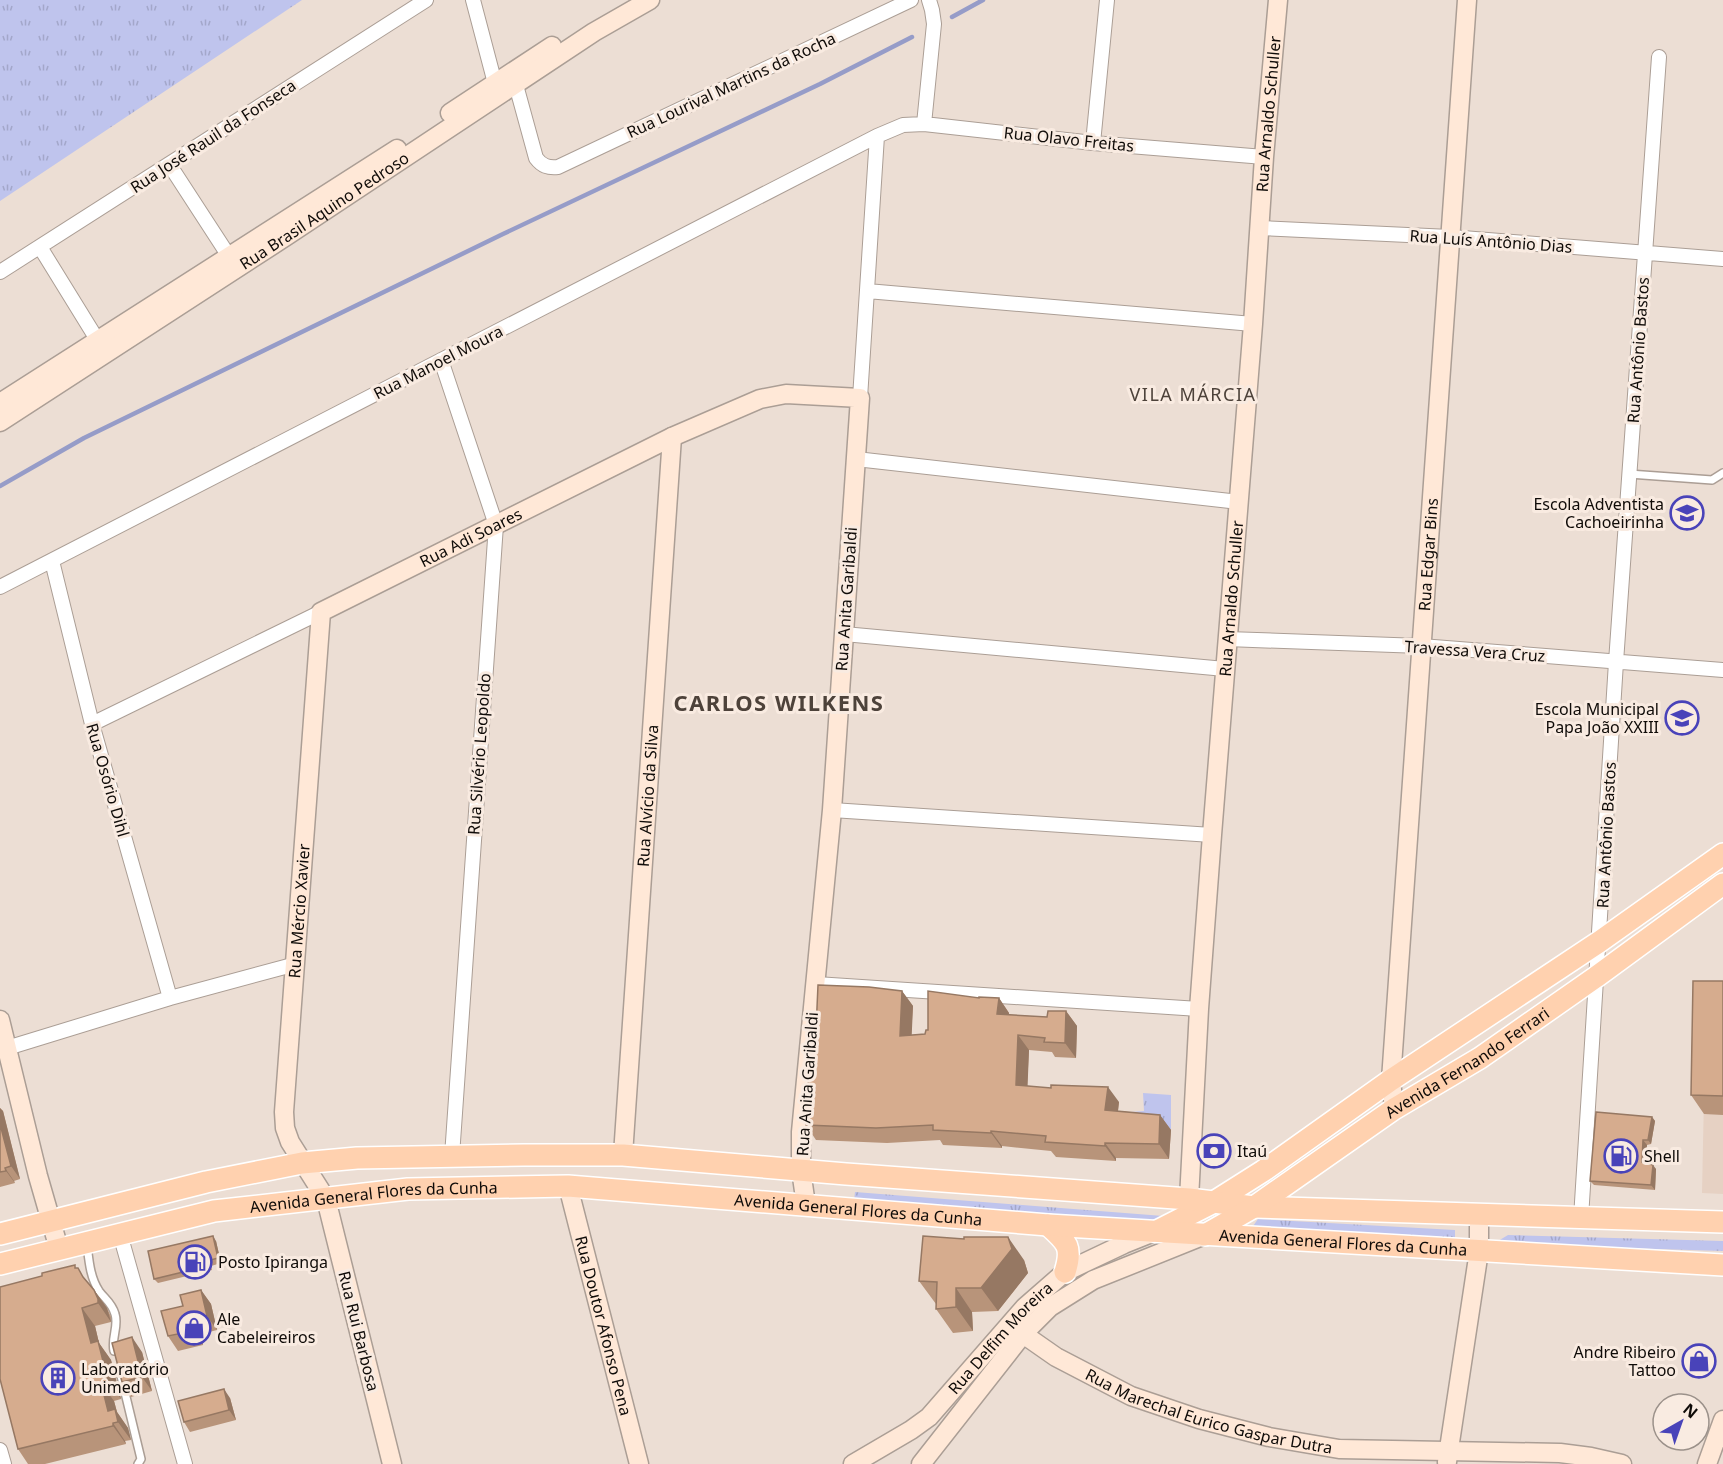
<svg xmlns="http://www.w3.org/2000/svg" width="1723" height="1464" font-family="'Noto Sans',sans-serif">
<defs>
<pattern id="grass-tufts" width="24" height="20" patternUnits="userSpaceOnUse" patternTransform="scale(1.5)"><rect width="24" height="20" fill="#bfc4ed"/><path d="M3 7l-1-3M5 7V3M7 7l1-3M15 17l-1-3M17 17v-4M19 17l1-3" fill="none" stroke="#a3a7ca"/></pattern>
</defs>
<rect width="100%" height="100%" fill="#ecded4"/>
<path fill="#e6d1c3" d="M 1706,999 L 1723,1000 L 1723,1194 L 1702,1193 Z"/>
<path fill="url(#grass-tufts)" d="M 0,0 L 302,0 L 0,201 Z
M 1143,1093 L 1171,1095 L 1171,1130 L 1130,1127 L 1131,1112 L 1144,1111 Z
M 855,1192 L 1176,1217 L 1162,1225 L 854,1201 Z
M 1258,1219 L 1455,1230 L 1455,1240 L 1251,1229 Z
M 1508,1235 L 1723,1241 L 1723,1251 L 1493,1244 Z"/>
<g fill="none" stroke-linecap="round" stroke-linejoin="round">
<path stroke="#969cc8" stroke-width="4.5" d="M 952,17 L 983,0
M 0,486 L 84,438 L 503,234 L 820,84 L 912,37"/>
<g stroke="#ab9e95" stroke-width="10">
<path id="lane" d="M 1629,474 L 1712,480 L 1723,473
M 87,1245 C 89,1261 90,1277 99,1291 C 105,1299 112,1303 115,1314 C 119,1327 111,1337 114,1351
M 121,1376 L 141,1459 L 138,1464"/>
</g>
<g stroke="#ab9e95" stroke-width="16">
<path id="street" d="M 473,0 L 497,91
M 516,85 L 536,158 C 542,166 548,168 558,167 L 911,0
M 924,124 L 934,24 L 932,10 L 929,0
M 1093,143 L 1107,0
M 169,164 L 234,264
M 1259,228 L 1450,237 L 1723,259
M 40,247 L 98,341
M 0,272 L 426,0
M 867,291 L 1253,324
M 441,360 L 496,525 L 452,1156
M 860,398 L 877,136
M 856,459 L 1239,502
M 52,561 L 92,724 L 170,998
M 0,587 L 877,136 L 903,125 L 924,124 L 1093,143 L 1264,157
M 844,634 L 1225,669
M 1227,639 L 1421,646 L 1723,670
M 92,724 L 321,612
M 832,810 L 1212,835
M 816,984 L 1199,1009
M 7,1048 L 170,998 L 296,964
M 1581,1218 L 1616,662 L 1659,57
M 120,1234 L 185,1464
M 0,1450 L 4,1464"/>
</g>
<g stroke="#ab9e95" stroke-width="21">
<g id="secondary">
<path d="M 450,113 L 552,46"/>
<path d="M 0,403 L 397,149"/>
<path id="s1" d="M 0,422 L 288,235 L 594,32 L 650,0"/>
<path d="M 0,1020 L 38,1176 L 59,1249"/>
<path id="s2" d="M 1394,1109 L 1391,1080 L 1467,0"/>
<path id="s3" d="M 623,1155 L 672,437"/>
<path id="s4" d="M 568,1186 L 639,1464"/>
<path id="s5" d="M 1189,1199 L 1199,1009 L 1212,835 L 1253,324 L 1264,157 L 1278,0"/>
<path id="s6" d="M 1023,1334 L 1056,1357 L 1131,1396 L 1199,1419 L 1269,1437 L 1339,1449 L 1560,1453 L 1591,1457 L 1622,1464"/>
<path d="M 1447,1462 L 1479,1251 L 1479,1215"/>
<path id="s7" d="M 392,1464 L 326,1199 L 290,1142 L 285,1128 L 284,1112 L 321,612 L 672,437 L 760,399 L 786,394 L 860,398 L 832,810 L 801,1132 L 801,1170 L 806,1205"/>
<path id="s8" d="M 853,1464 L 911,1430 L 929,1417 L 1025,1307 L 1065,1272 L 1124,1244 L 1154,1232"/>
<path d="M 921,1464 L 1023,1334 L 1050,1307 L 1093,1280 L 1205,1235"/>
<path d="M 1707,1464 L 1723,1420"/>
</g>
</g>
<g stroke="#fff" stroke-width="24">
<g id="primary">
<path d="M 1048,1225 C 1067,1242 1073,1247 1065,1272"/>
<path d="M 1159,1230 L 1214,1202 L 1263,1171 L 1391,1080 L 1599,942 L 1723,854"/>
<path d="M 0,1234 L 206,1182 L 302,1163 L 357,1158 L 524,1155 L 623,1155 L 846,1174 L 1189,1199 L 1254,1207 L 1723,1222"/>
<path id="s9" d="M 1205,1235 L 1254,1207 L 1394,1109 L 1480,1058 L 1596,977 L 1723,884"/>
<path id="s10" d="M 0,1264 L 214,1211 L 408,1189 L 568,1186 L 1048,1225 L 1723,1265"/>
</g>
</g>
<use href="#lane" stroke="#fff" stroke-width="7"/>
<use href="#street" stroke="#fff" stroke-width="14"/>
<use href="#secondary" stroke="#ffe8d7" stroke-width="18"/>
<use href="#primary" stroke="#ffd1af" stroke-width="21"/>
</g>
<path fill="#b8947a" d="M 1723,981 L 1723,1115 L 1704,1114 L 1691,1095 Z
M 902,991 L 913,1006 L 911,1035 L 925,1034 L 928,1030 L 979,998 L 999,998 L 1009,1013 L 1009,1015 L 1047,1017 L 1066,1011 L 1077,1026 L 1076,1058 L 1055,1057 L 1052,1052 L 1029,1050 L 1027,1086 L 1119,1102 L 1118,1111 L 1160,1115 L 1171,1130 L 1169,1159 L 1116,1158 L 1116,1161 L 1056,1157 L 1051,1151 L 1002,1146 L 1002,1148 L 943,1145 L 940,1140 L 887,1143 L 816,1140 L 806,1125 L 816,1030 Z
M 0,1108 L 3,1111 L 20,1179 L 14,1181 L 15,1183 L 0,1187 Z
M 1652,1117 L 1655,1121 L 1651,1144 L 1647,1145 L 1645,1163 L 1656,1169 L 1655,1190 L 1594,1185 L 1590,1181 Z
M 216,1241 L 221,1263 L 211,1266 L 212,1270 L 158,1283 L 154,1279 Z
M 1024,1260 L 1028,1273 L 998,1311 L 972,1312 L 973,1331 L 953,1333 L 936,1309 L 936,1304 L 919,1281 Z
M 76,1268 L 94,1290 L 107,1308 L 111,1317 L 111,1322 L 95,1326 L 99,1343 L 111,1360 L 121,1399 L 114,1401 L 117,1412 L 128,1428 L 131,1440 L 125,1441 L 126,1444 L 45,1464 L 28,1464 L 18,1449 Z
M 201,1290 L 211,1304 L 217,1330 L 201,1334 L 203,1345 L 178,1351 L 168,1336 L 183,1306 Z
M 142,1352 L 152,1391 L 131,1397 L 122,1382 Z
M 230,1398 L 236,1420 L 190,1432 L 184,1422 Z"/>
<path fill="#967863" d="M 902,991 L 913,1006 L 911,1051 L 900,1036 Z
M 999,998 L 1009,1013 L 1007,1030 L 997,1014 Z
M 1066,1011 L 1077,1026 L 1076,1058 L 1065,1043 Z
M 1018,1035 L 1029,1050 L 1027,1100 L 1016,1085 Z
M 1108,1087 L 1119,1102 L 1116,1126 L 1105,1110 Z
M 0,1108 L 3,1111 L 20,1179 L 11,1166 L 0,1124 Z
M 1160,1115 L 1171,1130 L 1169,1159 L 1159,1144 Z
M 1652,1117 L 1655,1121 L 1651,1144 L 1648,1140 Z
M 991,1131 L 1002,1146 L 1002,1148 L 991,1133 Z
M 1643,1140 L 1647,1145 L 1645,1167 L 1642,1162 Z
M 1105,1143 L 1116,1158 L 1116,1161 L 1105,1146 Z
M 1653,1165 L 1656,1169 L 1655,1190 L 1651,1185 Z
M 5,1168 L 14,1181 L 15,1183 L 6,1171 Z
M 213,1236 L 216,1241 L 221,1263 L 218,1258 Z
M 1008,1237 L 1024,1260 L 1028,1273 L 998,1311 L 981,1288 Z
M 956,1288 L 972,1312 L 973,1331 L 956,1307 Z
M 94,1290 L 107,1308 L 111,1322 L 98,1303 Z
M 201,1290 L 211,1304 L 217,1330 L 207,1316 Z
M 82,1308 L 95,1326 L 99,1343 L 111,1360 L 121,1399 L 108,1381 L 91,1343 Z
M 191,1319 L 201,1334 L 203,1345 L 193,1331 Z
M 132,1337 L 142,1352 L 152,1391 L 142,1377 Z
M 101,1383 L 114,1401 L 117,1412 L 128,1428 L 131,1440 L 118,1422 L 108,1411 Z
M 224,1389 L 230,1398 L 236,1420 L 229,1410 Z
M 113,1423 L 125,1441 L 126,1444 L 113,1426 Z"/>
<path fill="#d6ac8e" stroke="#967863" stroke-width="1.5" d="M 1693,981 L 1723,981 L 1723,1096 L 1691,1095 Z
M 818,985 L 869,987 L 902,991 L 900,1036 L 925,1034 L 926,1030 L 928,1030 L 928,991 L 979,998 L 979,997 L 999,998 L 997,1014 L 1047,1017 L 1048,1011 L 1066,1011 L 1065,1043 L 1044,1042 L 1045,1038 L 1018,1035 L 1016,1085 L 1051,1088 L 1051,1085 L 1108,1087 L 1105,1110 L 1160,1115 L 1159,1144 L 1105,1143 L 1105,1146 L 1045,1142 L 1046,1136 L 991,1131 L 991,1133 L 933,1130 L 933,1125 L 876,1128 L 806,1125 L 811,1030 L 816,1030 Z
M 1596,1112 L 1652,1117 L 1648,1140 L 1643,1140 L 1642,1162 L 1653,1165 L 1651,1185 L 1590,1181 Z
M 0,1124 L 11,1166 L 5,1168 L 6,1171 L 0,1172 Z
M 213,1236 L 218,1258 L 207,1261 L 208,1266 L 154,1279 L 148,1251 Z
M 923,1236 L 964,1239 L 964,1237 L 1008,1237 L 1012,1249 L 981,1288 L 956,1288 L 956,1307 L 936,1309 L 937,1282 L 919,1281 Z
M 75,1265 L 75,1268 L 78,1268 L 83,1277 L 94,1290 L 98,1299 L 98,1303 L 82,1308 L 91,1343 L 98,1341 L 108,1381 L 101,1383 L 108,1411 L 115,1409 L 118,1422 L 113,1423 L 113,1426 L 18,1449 L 0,1379 L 0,1287 L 42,1276 L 42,1273 Z
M 201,1290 L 207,1316 L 191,1319 L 193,1331 L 168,1336 L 161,1311 L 183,1306 L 180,1295 Z
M 132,1337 L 142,1377 L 122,1382 L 112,1343 Z
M 224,1389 L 229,1410 L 184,1422 L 178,1401 Z"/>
<defs>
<g id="school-ring" transform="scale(1.725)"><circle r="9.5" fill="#f9ebe1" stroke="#4943b9" stroke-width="1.5"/><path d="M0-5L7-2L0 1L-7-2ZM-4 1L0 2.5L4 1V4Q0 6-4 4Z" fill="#4943b9"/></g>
<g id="bank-ring" transform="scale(1.725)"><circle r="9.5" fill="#f9ebe1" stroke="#4943b9" stroke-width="1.5"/><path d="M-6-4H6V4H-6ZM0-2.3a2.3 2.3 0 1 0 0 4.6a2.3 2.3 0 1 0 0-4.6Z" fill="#4943b9"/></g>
<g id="fuel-ring" transform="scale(1.725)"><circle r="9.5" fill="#f9ebe1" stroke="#4943b9" stroke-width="1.5"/><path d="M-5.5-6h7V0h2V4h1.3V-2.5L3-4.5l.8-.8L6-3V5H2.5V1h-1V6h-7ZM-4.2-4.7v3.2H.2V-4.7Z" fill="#4943b9"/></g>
<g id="shop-ring" transform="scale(1.725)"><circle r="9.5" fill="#f9ebe1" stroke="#4943b9" stroke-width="1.5"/><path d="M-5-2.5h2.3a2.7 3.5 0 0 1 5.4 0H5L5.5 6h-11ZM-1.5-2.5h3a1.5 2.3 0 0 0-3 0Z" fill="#4943b9"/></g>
<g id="building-ring" transform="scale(1.725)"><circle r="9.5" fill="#f9ebe1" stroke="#4943b9" stroke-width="1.5"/><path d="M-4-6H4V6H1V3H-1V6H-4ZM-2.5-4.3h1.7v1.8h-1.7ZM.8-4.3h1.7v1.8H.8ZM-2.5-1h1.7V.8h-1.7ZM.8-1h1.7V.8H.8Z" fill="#4943b9"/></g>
</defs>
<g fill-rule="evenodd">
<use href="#school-ring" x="1687" y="513"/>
<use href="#school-ring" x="1682" y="718"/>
<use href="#bank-ring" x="1214" y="1151"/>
<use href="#fuel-ring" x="1621" y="1156"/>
<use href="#fuel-ring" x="195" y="1262"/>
<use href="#shop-ring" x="194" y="1328"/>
<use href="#shop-ring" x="1699" y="1361"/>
<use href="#building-ring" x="58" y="1378"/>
</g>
<g text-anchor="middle" stroke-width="6" stroke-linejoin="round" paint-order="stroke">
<g font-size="16" fill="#0f0b08" stroke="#f9ebe1">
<text transform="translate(731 85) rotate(-25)" y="6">Rua Lourival Martins da Rocha</text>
<text dy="6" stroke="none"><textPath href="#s5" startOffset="1088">Rua Arnaldo Schuller</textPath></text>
<text transform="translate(213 136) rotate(-33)" y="6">Rua José Rauil da Fonseca</text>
<text transform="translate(1069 139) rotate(6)" y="6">Rua Olavo Freitas</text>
<text dy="6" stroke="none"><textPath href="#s1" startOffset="387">Rua Brasil Aquino Pedroso</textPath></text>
<text transform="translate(1491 241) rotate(4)" y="6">Rua Luís Antônio Dias</text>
<text transform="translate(1638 350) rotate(-86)" y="6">Rua Antônio Bastos</text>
<text transform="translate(438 362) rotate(-27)" y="6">Rua Manoel Moura</text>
<text dy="6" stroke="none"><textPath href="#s7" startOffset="1040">Rua Adi Soares</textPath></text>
<text dy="6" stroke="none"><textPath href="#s2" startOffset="556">Rua Edgar Bins</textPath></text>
<text transform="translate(846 599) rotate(-86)" y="6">Rua Anita Garibaldi</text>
<text dy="6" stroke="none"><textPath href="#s5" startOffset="602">Rua Arnaldo Schuller</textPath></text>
<text transform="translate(1475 651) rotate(4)" y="6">Travessa Vera Cruz</text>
<text transform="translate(479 754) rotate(-86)" y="6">Rua Silvério Leopoldo</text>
<text transform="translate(108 780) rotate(74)" y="6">Rua Osório Dihl</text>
<text dy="6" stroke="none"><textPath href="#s3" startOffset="360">Rua Alvício da Silva</textPath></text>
<text transform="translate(1606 835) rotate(-87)" y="6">Rua Antônio Bastos</text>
<text dy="6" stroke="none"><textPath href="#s7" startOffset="573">Rua Mércio Xavier</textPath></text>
<text dy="6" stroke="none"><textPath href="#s9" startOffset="314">Avenida Fernando Ferrari</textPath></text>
<text transform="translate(807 1084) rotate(-86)" y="6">Rua Anita Garibaldi</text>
<text dy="6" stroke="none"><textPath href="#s10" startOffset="381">Avenida General Flores da Cunha</textPath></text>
<text dy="6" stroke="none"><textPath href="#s10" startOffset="867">Avenida General Flores da Cunha</textPath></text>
<text dy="6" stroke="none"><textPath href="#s10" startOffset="1353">Avenida General Flores da Cunha</textPath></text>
<text dy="6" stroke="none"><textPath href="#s4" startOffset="144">Rua Doutor Afonso Pena</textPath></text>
<text transform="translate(359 1331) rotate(76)" y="6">Rua Rui Barbosa</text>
<text dy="6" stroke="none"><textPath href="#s8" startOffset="196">Rua Delfim Moreira</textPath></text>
<text dy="6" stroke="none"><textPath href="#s6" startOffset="204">Rua Marechal Eurico Gaspar Dutra</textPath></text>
</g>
<g font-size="16" fill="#0f0b08" stroke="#f9ebe1" text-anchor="start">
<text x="1664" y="510" text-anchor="end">Escola Adventista<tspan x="1664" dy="18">Cachoeirinha</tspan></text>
<text x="1659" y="715" text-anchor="end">Escola Municipal<tspan x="1659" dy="18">Papa João XXIII</tspan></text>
<text x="1237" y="1157">Itaú</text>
<text x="1644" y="1162">Shell</text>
<text x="218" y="1268">Posto Ipiranga</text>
<text x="217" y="1325">Ale<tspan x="217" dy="18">Cabeleireiros</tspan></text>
<text x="1676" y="1358" text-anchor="end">Andre Ribeiro<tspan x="1676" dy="18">Tattoo</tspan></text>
<text x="81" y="1375">Laboratório<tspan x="81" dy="18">Unimed</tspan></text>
</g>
<g font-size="18" letter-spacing="1.5" fill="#4d423a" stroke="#f9ebe1">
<text x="1193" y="401">VILA MÁRCIA</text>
</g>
<g font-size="22" font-weight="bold" letter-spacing="1.5" fill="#4d423a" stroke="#f9ebe1">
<text x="779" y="711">CARLOS WILKENS</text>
</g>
</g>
<g transform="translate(1681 1422) rotate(40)"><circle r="28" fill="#f9ebe1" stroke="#9b918a" stroke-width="1.5"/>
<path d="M0-4.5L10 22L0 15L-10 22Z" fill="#4943b9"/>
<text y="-9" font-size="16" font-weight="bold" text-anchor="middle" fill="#0f0b08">N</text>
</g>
</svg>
